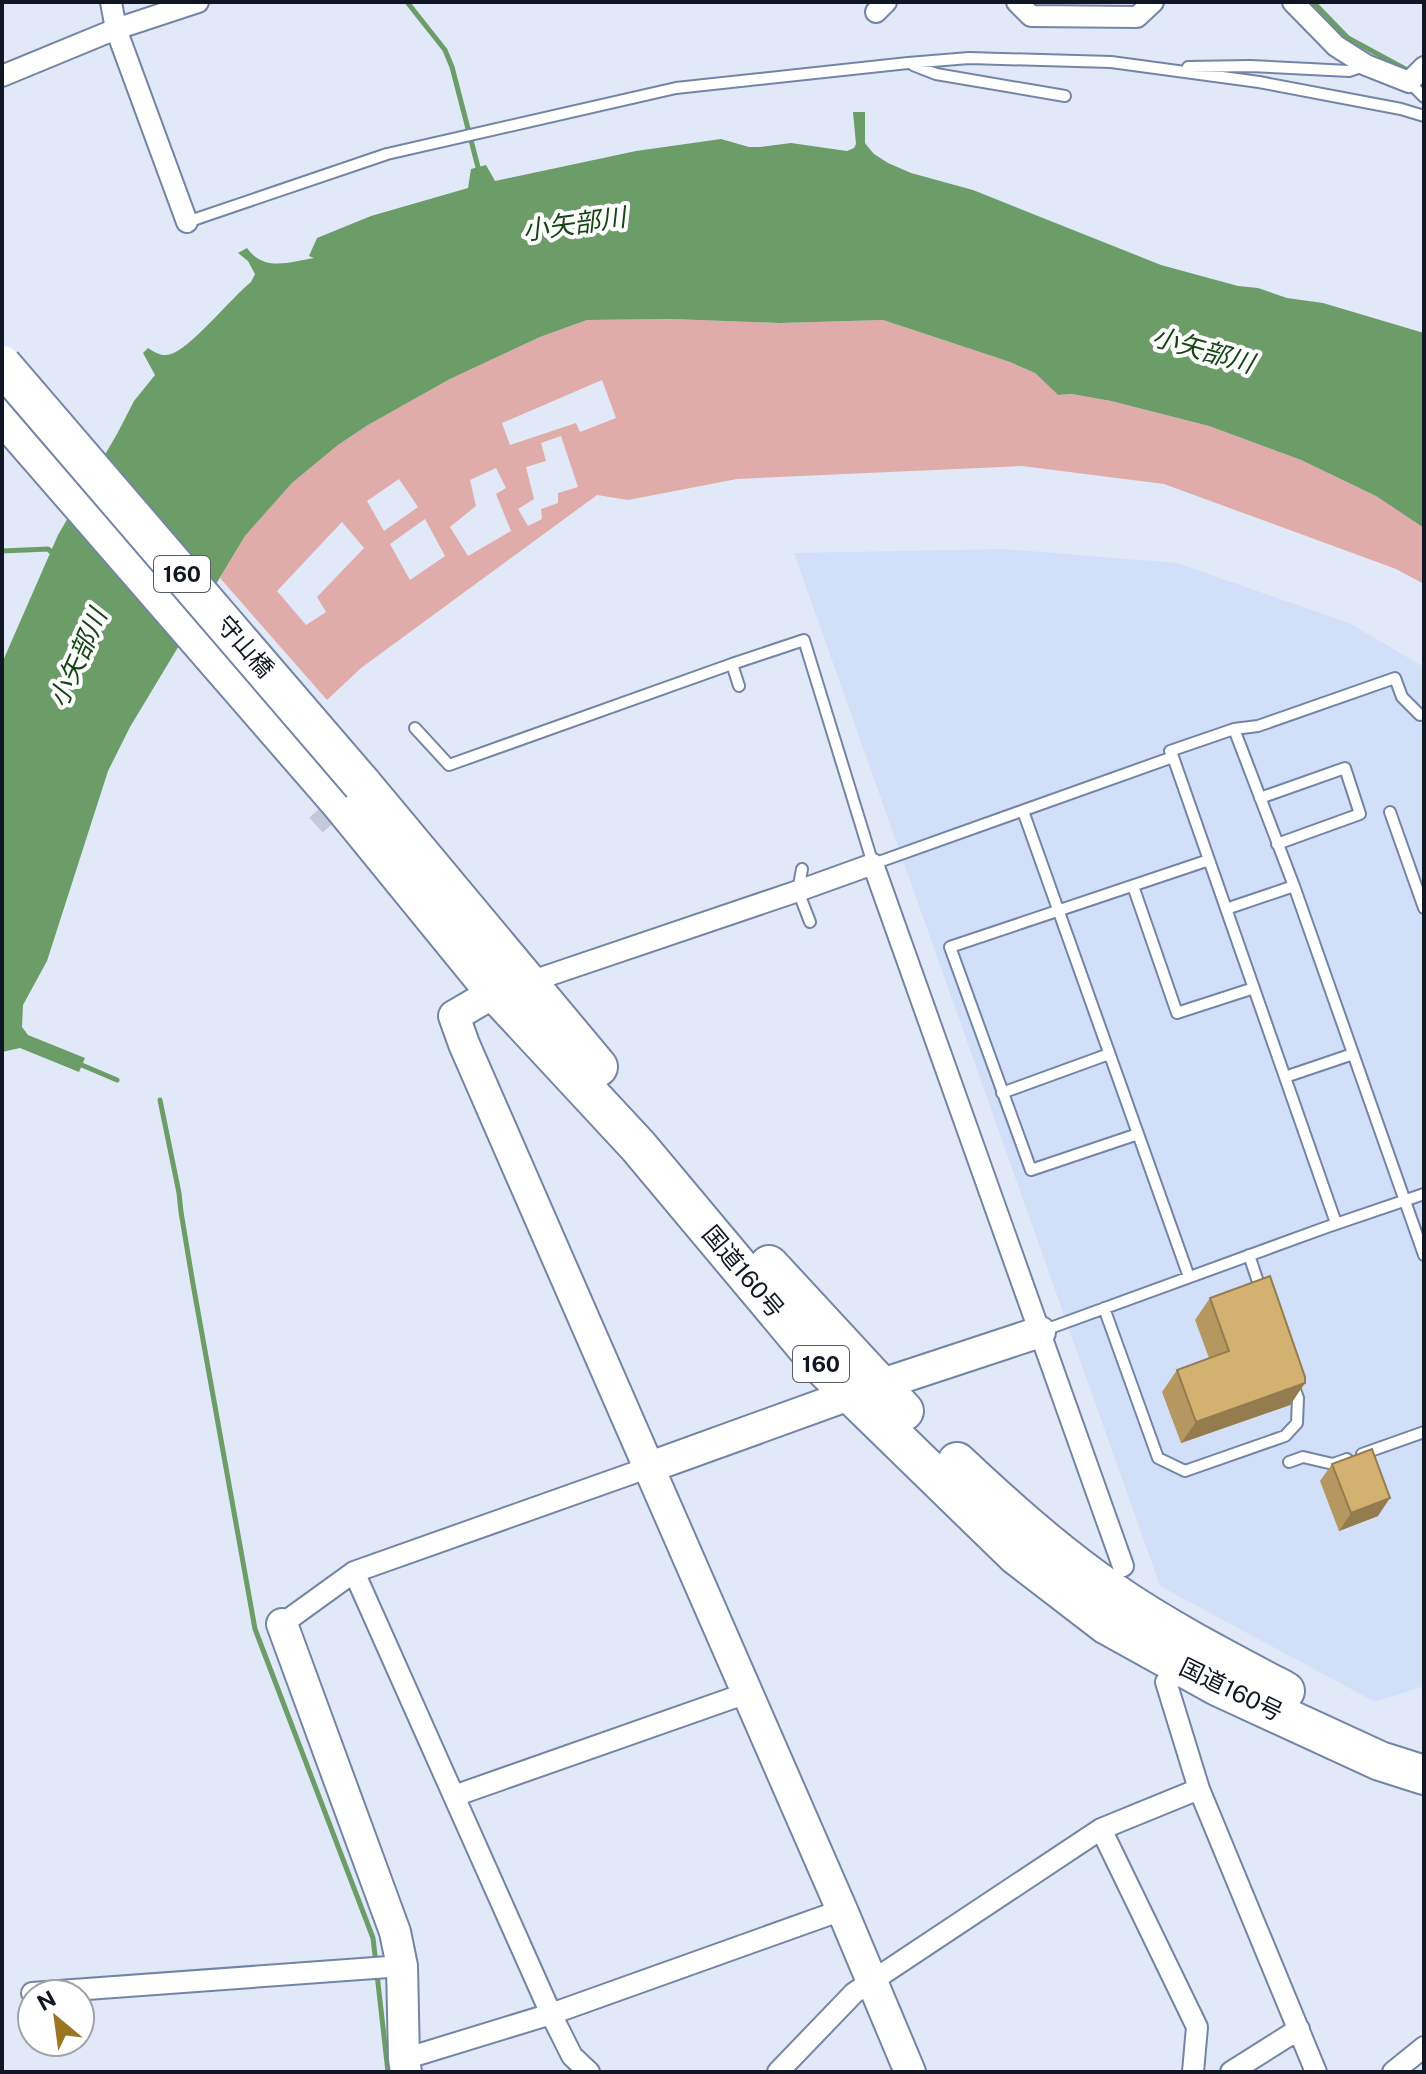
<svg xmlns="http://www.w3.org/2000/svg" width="1426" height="2074" font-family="'Public Sans','Noto Sans JP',sans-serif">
<rect width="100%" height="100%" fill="#e1e9f8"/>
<path fill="#d1dff9" d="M 1004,549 L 1177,563 L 1349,623 L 1424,667 L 1424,1686 L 1375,1702 L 1160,1586 L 794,553 Z"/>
<path fill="#e0aca9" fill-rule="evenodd" d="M 671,319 L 780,323 L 883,320 L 1010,362 L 1035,373 L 1058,395 L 1070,394 L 1111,401 L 1209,426 L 1301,460 L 1376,496 L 1424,528 L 1424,584 L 1396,569 L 1164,484 L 1022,466 L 737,479 L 628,500 L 597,495 L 361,668 L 327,700 L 220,578 L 245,536 L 292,483 L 338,445 L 368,425 L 450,379 L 540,337 L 587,320 ZM 602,380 L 616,418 L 580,432 L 576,423 L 510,445 L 502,423 ZM 561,436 L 578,487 L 558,493 L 558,503 L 541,509 L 542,519 L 528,526 L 518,509 L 534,499 L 526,467 L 546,461 L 541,443 ZM 496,468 L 506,488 L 496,494 L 511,531 L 468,556 L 450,527 L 476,506 L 470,480 ZM 399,479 L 418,507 L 384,531 L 367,501 ZM 425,519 L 445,556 L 410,580 L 390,544 ZM 342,522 L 364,548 L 317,597 L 326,612 L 306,625 L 277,591 Z"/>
<path fill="#6c9c68" d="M 853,112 L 865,112 L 865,143 L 868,147 L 874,154 L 888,163 L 911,173 L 973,190 L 1161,265 L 1238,286 L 1258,288 L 1287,298 L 1323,303 L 1424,333 L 1424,528 L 1376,496 L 1301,460 L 1209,426 L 1111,401 L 1071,394 L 1058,395 L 1035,373 L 1010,362 L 883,320 L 780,323 L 671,319 L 587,320 L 540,337 L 450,379 L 368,425 L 338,445 L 292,483 L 245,536 L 130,727 L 108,771 L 47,961 L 23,1005 L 22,1027 L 28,1035 L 85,1058 L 79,1072 L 20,1048 L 2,1052 L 2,663 L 58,535 L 117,434 L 134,401 L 155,375 L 143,353 L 148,348 C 156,353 162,357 171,354 C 190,349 232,297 251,282 L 255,274 L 248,261 L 238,253 L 247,248 C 264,272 290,262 314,258 L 309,256 L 317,238 L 371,216 L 468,188 L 471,169 L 486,165 L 495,181 L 636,151 L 721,139 L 749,147 L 760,147 L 791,143 L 847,151 L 854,148 L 856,144 Z"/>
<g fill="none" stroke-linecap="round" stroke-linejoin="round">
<path stroke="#6c9c68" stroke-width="5" d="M 407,2 L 445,50 L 452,67 L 479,171
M 1313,2 L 1348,38 L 1409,71
M 2,551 L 48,549 L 55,555
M 77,1063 L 117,1080
M 160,1100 L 179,1193 L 181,1212 L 193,1284 L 255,1629 L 373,1938 L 376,1964
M 377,1974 L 388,2072"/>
<path stroke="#c2c9d8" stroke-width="20" stroke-dasharray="20 10" stroke-linecap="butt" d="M 316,825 L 381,767"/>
<g stroke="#7385a6" stroke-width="14">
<path id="lane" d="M 913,65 L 936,74 L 1065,96
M 1188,67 L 1250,66 L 1349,71 L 1364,66
M 1409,82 L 1424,97
M 187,222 L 387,154 L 676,88 L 908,63 L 969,58 L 1111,62 L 1259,82 L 1401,109 L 1424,116
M 739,686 L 732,664 L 804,640 L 873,864 L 1173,757 L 1336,1223
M 415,728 L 449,765 L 732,664
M 1234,729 L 1258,726 L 1395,678 L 1402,697 L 1420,715
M 1173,757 L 1170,751 L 1234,729 L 1294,886 L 1226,909
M 1260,798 L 1345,768 L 1360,814 L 1277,844
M 1023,811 L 1189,1277
M 1390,812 L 1424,908
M 802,869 L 798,891 L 810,922
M 1133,886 L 1177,1013 L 1254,988
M 1294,886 L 1424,1255
M 1285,1077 L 1353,1054
M 1002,1093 L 1109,1054
M 1138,1134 L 1031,1170 L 950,947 L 1209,860
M 1249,1255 L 1261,1291
M 1104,1308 L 1158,1458 L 1185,1471 L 1285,1436 L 1297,1423 L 1298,1398 L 1292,1382
M 1042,1331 L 1327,1227 L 1424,1194
M 1362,1454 L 1424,1432
M 1289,1462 L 1303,1457 L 1333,1464 L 1347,1459"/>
</g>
<g stroke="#7385a6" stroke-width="24">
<path id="street" d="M 111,2 L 116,29 L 187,222
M 1017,2 L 1031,16 L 1137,17 L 1153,2
M 1293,2 L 1336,46 L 1366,65 L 1409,82 L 1424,67
M 876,12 L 886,2
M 2,76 L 116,29 L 198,2
M 533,991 L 544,977 L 798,891 L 873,864 L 1123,1566
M 354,1572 L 551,2014 L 572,2056 L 589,2072
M 282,1624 L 354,1572 L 650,1467
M 1166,1682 L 1199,1789 L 1316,2072
M 454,1796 L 747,1693
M 1101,1829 L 1197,2027 L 1193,2072
M 32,1993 L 402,1966
M 404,2059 L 551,2014 L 842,1910
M 778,2072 L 854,1993 L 1101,1829 L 1199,1789
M 1231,2072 L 1299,2029
M 1393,2072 L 1424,2047"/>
</g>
<g stroke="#7385a6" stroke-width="34">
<path id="secondary" d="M 495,992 L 454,1016 L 464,1044 L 842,1910 L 910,2072
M 650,1467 L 852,1394 L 1040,1332
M 282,1624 L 395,1932 L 402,1966 L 404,2059 L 406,2072"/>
</g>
<g stroke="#7385a6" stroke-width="42">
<path id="highway" d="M 2,413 L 340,802 L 495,992 L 638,1146 L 823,1367 L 1016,1555 L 1107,1625 L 1217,1686 L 1380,1761 L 1424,1775
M 362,784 L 598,1067
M 769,1265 L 904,1411
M 957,1462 C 1006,1508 1056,1553 1111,1591 C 1166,1629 1226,1660 1285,1691"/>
</g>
<use href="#lane" stroke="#fff" stroke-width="10"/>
<use href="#street" stroke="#fff" stroke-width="20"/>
<use href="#secondary" stroke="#fff" stroke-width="30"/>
<use href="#highway" stroke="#fff" stroke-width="38"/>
<g stroke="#7385a6" stroke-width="42" stroke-linecap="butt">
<path id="highway-bridge" d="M 2,365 L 362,784"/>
</g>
<use href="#highway-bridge" stroke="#fff" stroke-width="38"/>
</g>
<path fill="#b59860" d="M 1210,1298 L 1305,1383 L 1290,1405 L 1181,1443 L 1162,1392 L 1177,1370 L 1209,1358 L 1195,1320 Z
M 1332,1464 L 1378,1516 L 1339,1531 L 1320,1481 Z"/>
<path fill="#947c4e" d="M 1305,1383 L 1290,1405 L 1181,1443 L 1196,1422 Z
M 1390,1498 L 1378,1516 L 1339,1531 L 1351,1513 Z"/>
<path fill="#d3b170" stroke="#947c4e" stroke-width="2" d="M 1270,1276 L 1305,1377 L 1305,1383 L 1196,1422 L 1177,1370 L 1229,1351 L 1210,1298 Z
M 1372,1449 L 1390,1498 L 1351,1513 L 1332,1464 Z"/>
<g text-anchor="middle" stroke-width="8" stroke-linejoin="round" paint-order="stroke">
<g fill="#fff" stroke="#585c65" stroke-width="2">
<rect x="154" y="556" width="56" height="36" rx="6"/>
<rect x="793" y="1346" width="56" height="36" rx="6"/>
</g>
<g font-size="22" font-weight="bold" fill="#101623">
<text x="182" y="582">160</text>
<text x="821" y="1372">160</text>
</g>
<g font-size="24" fill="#101623" stroke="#fff">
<text transform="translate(245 647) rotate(49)" y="8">守山橋</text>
<text transform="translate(743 1272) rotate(50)" y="8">国道160号</text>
<text transform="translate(1231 1690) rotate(26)" y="8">国道160号</text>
</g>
<g font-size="26" font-style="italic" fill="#134612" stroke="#fff">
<text transform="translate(574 224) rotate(-8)" y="9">小矢部川</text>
<text transform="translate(1203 350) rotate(16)" y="9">小矢部川</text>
<text transform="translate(78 658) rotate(-66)" y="9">小矢部川</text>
</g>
</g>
<rect width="1426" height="2074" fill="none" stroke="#101623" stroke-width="8"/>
<g transform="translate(56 2018) rotate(331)"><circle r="38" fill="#ffffff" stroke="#9fa2a7" stroke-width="2"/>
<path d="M0-6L14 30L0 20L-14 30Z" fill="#9b7521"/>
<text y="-12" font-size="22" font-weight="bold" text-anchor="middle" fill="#101623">N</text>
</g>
</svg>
